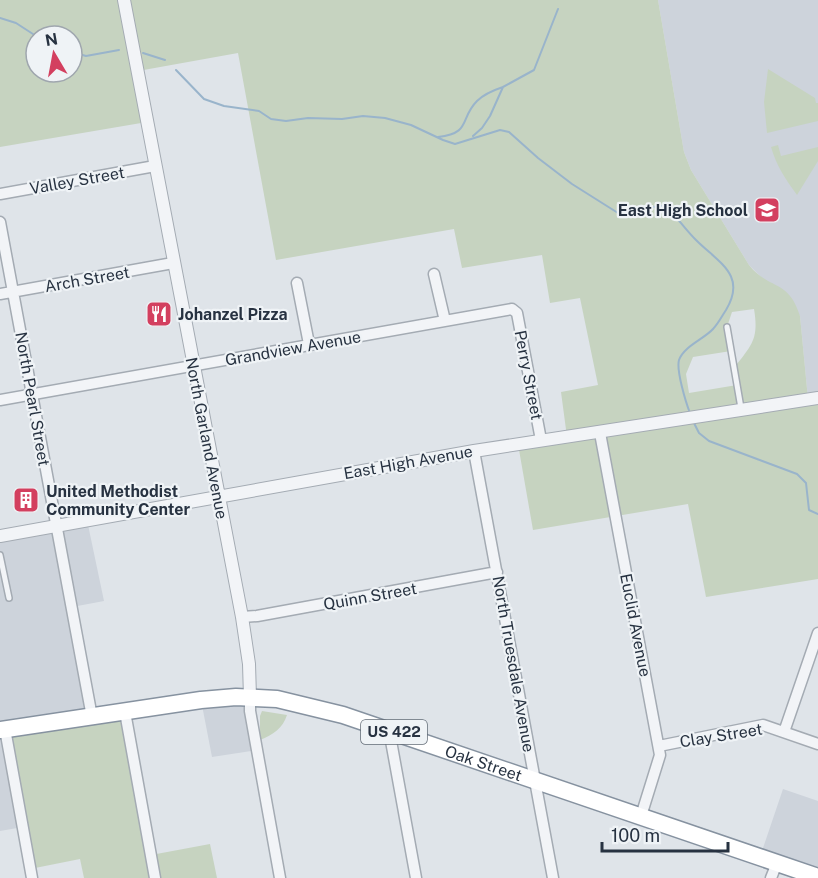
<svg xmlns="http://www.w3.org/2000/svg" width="818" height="878" font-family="'Public Sans',sans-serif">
<rect width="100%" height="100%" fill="#dfe4e9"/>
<path fill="#cdd3db" d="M 658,0 L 818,0 L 818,398 L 808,399 L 800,316 L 749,265 L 691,170 L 684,152 Z
M 87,520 L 104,601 L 72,607 L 92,717 L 23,827 L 0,831 L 0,535 Z
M 250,697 L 257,750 L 212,757 L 201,700 Z
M 783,789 L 818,801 L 818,877 L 760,857 Z"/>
<path fill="#c6d3c0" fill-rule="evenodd" d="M 0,0 L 658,0 L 684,152 L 691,170 L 749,265 C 770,291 788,278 800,316 L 808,399 L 818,398 L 818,579 L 706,597 L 688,504 L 533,530 L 518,444 L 567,437 L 561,392 L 598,385 L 580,298 L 550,303 L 542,255 L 462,268 L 454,229 L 276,260 L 238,53 L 138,71 L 147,122 L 0,147 ZM 36,36 L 72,36 L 72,72 L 36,72 ZM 754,309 C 759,339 752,345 734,368 L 737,385 L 689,393 L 686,374 L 693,357 L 731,351 L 727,327 L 732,312 Z
M 768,69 L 815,98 L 816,103 L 818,103 L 818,121 L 767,133 L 764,102 Z
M 778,145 L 781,156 L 818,147 L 818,161 L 797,195 C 786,180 776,165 771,147 Z
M 262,711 L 287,715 C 283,728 273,735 260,740 L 260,716 Z
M 125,712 L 151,855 L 210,844 L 217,878 L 84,878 L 80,859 L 30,869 L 5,729 Z"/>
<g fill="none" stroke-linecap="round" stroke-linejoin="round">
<path stroke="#99b4cb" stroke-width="2" d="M 0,18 L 16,23 L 36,36
M 72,52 L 86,56 L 119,50
M 143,53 L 165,60
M 176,70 L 204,99 L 224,106 L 259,111 L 271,119 L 286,121 L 308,118 L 342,119 L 363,116 L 385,118 L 411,125 L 443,140 L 455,144 L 500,130 L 509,132 L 538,158 L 572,184 L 618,213 L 636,213 L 660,205 C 678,216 682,226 696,240 C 719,263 747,275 726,310 C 722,316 718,324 713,329 C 704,339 684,346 679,360 C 676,370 686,403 690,413
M 473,136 L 482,128 L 490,116 L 503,87 L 534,70 L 558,9
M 438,137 C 472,133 459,119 477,101 C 484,94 494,90 503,87
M 693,421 L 699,433 L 709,441 L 797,474 L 806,483 L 809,510 L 818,514"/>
<g stroke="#a4abb3" stroke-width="8">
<path id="service" d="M 727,327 L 741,408
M 0,555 L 9,598"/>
</g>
<g stroke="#a4abb3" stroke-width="13">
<path id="minor" d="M 0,194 L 155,166
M 0,222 L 92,717
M 434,274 L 445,321
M 297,283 L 309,344
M 0,294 L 173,263
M 0,400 L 512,309 L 517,313 L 541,440
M 600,433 L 660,755 L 641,816
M 474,451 L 553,878
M 242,617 L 257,616 L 497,572
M 250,697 L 250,711 L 280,878
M 125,712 L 155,878
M 5,729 L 32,878
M 389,730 L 416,878
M 784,732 L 818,633
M 659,746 L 763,725 L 818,744
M 771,878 L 777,863"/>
</g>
<g stroke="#a4abb3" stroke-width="14">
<path id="tertiary" d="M 124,0 L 242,617 L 249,664 L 250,697
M 0,536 L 474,451 L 818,398"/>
</g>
<g stroke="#8692a0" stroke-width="19">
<g id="trunk">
<path id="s1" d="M 0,730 L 201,700 L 236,697 L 277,699 L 343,715 L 818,877"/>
</g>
</g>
<use href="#service" stroke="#f2f4f7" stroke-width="5"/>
<use href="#minor" stroke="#f2f4f7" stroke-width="10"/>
<use href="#tertiary" stroke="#f2f4f7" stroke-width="12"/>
<use href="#trunk" stroke="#fff" stroke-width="16"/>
</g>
<defs>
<g id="school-square" transform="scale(1.35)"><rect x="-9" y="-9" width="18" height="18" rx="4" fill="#d33f5f" stroke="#eff3f6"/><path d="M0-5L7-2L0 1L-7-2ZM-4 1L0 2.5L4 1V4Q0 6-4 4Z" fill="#fff"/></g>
<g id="restaurant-square" transform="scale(1.35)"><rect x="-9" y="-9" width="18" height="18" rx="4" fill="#d33f5f" stroke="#eff3f6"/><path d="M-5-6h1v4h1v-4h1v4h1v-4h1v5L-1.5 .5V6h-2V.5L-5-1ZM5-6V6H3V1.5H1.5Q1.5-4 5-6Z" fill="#fff"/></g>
<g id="building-square" transform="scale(1.35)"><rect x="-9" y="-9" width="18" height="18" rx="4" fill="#d33f5f" stroke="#eff3f6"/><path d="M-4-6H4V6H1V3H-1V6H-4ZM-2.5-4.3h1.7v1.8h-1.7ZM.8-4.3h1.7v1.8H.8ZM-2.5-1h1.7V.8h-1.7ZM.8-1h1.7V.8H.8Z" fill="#fff"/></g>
</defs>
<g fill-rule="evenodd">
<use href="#school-square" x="767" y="210"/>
<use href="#restaurant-square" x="159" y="314"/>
<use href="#building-square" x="26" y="500"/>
</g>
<g text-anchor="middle" stroke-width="4.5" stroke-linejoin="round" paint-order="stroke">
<rect fill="#eff3f6" stroke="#636c77" stroke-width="1.5" x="361" y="720" width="66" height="24" rx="4.5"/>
<g font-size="15" font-weight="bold" fill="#273241">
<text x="394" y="737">US 422</text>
</g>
<g font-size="16" fill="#273241" stroke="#eff3f6">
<text transform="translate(77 180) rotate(-10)" y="6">Valley Street</text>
<text transform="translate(87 279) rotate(-10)" y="6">Arch Street</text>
<text transform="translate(293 348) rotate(-10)" y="6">Grandview Avenue</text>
<text transform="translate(529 375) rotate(79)" y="6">Perry Street</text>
<text transform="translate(33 399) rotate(80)" y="6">North Pearl Street</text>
<text transform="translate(207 438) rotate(79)" y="6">North Garland Avenue</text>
<text transform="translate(408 462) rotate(-10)" y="6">East High Avenue</text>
<text transform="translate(370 596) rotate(-10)" y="6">Quinn Street</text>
<text transform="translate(636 625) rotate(79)" y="6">Euclid Avenue</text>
<text transform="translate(514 664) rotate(80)" y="6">North Truesdale Avenue</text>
<text transform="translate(721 735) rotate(-9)" y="6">Clay Street</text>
<text dy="6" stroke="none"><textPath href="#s1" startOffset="496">Oak Street</textPath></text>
</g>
<g font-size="16" font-weight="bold" fill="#273241" stroke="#eff3f6" text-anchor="start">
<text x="748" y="216" text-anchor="end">East High School</text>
<text x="178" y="320">Johanzel Pizza</text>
<text x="46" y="497">United Methodist<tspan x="46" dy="18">Community Center</tspan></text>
</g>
</g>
<g transform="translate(54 54) rotate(350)"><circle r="28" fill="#eff3f6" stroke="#9fa6ae" stroke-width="1.5"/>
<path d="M0-4.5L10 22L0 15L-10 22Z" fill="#d33f5f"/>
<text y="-9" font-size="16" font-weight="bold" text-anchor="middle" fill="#273241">N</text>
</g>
<path d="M602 842v9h126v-9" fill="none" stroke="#273241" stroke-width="3"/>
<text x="611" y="842" font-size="18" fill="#273241" stroke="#eff3f6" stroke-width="4.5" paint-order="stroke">100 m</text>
</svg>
